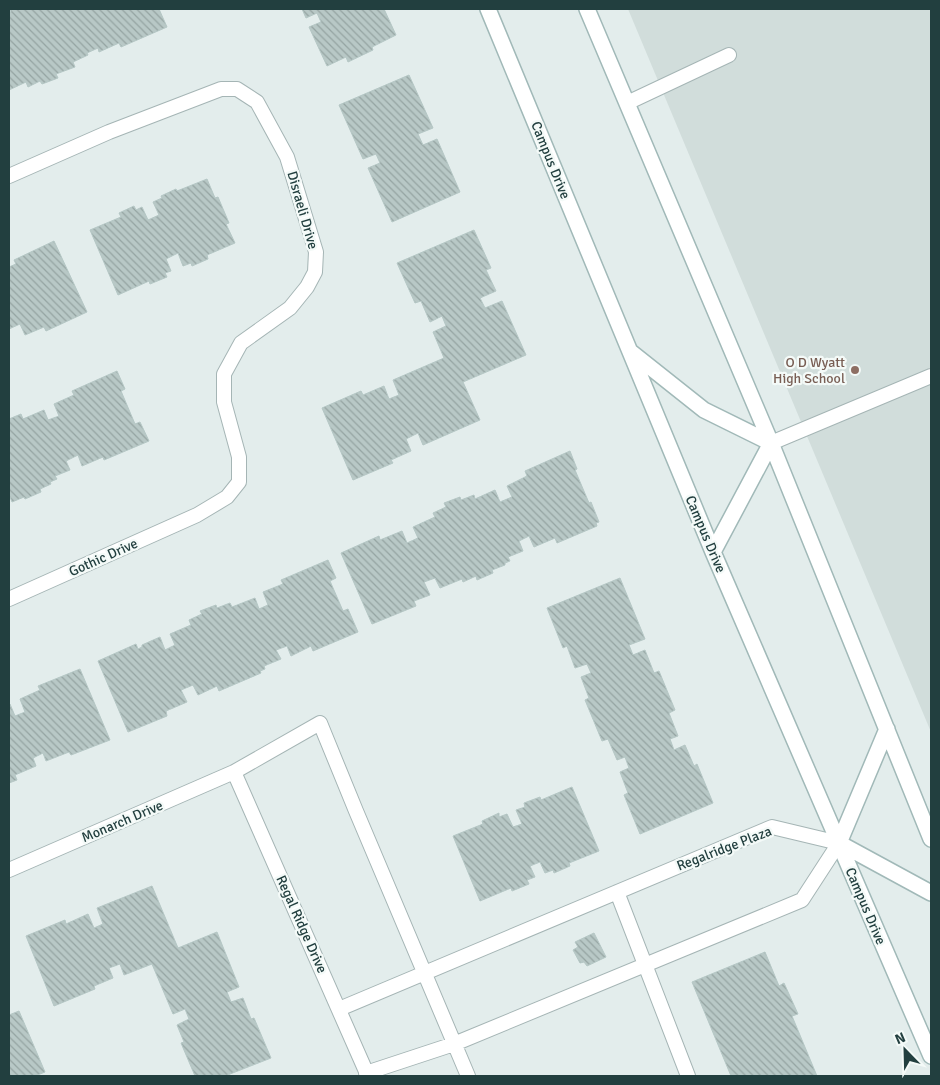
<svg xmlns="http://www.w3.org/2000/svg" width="940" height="1085" font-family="Signika,sans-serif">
<defs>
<pattern id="building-back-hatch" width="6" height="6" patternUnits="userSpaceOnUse" patternTransform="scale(1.25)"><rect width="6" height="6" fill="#b8c8c6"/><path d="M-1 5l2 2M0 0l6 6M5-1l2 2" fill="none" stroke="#95a4a2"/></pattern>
</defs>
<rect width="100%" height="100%" fill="#e3edec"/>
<path fill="#d1dddb" d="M 628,9 L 931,9 L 931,732 Z"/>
<path fill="url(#building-back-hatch)" stroke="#b5c7c5" d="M 10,9 L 159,9 L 167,27 L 121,47 L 119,43 L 99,52 L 98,48 L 87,53 L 88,55 L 73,62 L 75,67 L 56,74 L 58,78 L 42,84 L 40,81 L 28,87 L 26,82 L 9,90 L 9,12 L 11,12 Z
M 302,9 L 384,9 L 396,35 L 372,47 L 373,50 L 348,62 L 346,57 L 327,66 L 309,27 L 321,22 L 317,13 L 306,18 Z
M 409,75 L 433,128 L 418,134 L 423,145 L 437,139 L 460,192 L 392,222 L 368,168 L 380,163 L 376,154 L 363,159 L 339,105 Z
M 207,179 L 215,198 L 218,197 L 229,223 L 226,224 L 235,243 L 207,255 L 208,259 L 192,266 L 191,263 L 183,266 L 178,253 L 166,259 L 171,271 L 165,273 L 167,277 L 150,284 L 149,281 L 118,295 L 90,230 L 121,217 L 119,213 L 134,206 L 136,210 L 142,207 L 148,220 L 159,215 L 153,202 L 162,198 L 161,196 L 176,189 L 177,191 Z
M 474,230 L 491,268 L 486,270 L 496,291 L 480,298 L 485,308 L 502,301 L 526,355 L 463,382 L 480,420 L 423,445 L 418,433 L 406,439 L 411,451 L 391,460 L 393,463 L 353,480 L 322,408 L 361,391 L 363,395 L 384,386 L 389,399 L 399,395 L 393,380 L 444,358 L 433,332 L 446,326 L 442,316 L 430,322 L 421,301 L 415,303 L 397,263 Z
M 54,241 L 87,312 L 46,331 L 44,327 L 25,335 L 20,324 L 9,329 L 9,267 L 16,264 L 14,260 Z
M 117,371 L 125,389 L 121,391 L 135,424 L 140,422 L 149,441 L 104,460 L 103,457 L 82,466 L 78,455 L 66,461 L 70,470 L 55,476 L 57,479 L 50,482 L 51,484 L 40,489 L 41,492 L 25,499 L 24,497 L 12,502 L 10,497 L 9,497 L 9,418 L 9,419 L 21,414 L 23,419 L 44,410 L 48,420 L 59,416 L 54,404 L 74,395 L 72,391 Z
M 570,451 L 577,469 L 575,470 L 589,503 L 591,502 L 599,522 L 596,523 L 597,526 L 557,543 L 555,538 L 534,547 L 529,536 L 519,541 L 523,551 L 508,557 L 510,561 L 505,563 L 505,565 L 492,570 L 493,573 L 477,580 L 476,576 L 463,582 L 462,579 L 440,588 L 435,578 L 424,582 L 430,595 L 414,601 L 416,606 L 372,624 L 341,553 L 379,536 L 380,540 L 402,531 L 407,543 L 418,538 L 413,527 L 435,517 L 433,513 L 446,507 L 444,503 L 460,497 L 461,500 L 474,495 L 475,499 L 495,490 L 500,502 L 512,497 L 507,486 L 527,476 L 525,471 Z
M 328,560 L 336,578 L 330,581 L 343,611 L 348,609 L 358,632 L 313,651 L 311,646 L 291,656 L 287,646 L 276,650 L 281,659 L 264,666 L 265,669 L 260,671 L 261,673 L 219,691 L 217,686 L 198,695 L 193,685 L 181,690 L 187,702 L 166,711 L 167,716 L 128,732 L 98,661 L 136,644 L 138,649 L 142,647 L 142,645 L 160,637 L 165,650 L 175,645 L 170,634 L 191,625 L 189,620 L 202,614 L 200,611 L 216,605 L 217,608 L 230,603 L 232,607 L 255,598 L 259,609 L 268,605 L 263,592 L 283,584 L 281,580 Z
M 620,578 L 645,639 L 629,645 L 633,655 L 645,650 L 654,673 L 659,671 L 675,710 L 669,713 L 678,736 L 670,739 L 674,750 L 685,745 L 694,766 L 697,764 L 713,803 L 640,834 L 624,795 L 628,793 L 620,772 L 629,768 L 625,757 L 617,760 L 608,739 L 602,741 L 585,700 L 589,698 L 581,677 L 591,673 L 587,664 L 575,668 L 567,646 L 563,648 L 547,608 Z
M 80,669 L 110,740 L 71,755 L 69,752 L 46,761 L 43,753 L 33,758 L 36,766 L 15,775 L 17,780 L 9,783 L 9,705 L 10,704 L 15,716 L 25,712 L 20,699 L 40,690 L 38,686 Z
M 572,787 L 599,851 L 569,863 L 570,866 L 554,873 L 553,870 L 545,873 L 540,862 L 530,866 L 535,877 L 527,880 L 529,884 L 512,891 L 511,888 L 480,901 L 453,836 L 483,824 L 482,821 L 499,813 L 499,817 L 507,814 L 513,827 L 522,824 L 516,810 L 525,807 L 524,803 L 540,797 L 541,800 Z
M 152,886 L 178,948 L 217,932 L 239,987 L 227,992 L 231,1002 L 243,998 L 251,1019 L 254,1018 L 271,1058 L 225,1076 L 195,1076 L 181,1043 L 184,1042 L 177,1025 L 189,1019 L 185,1009 L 173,1014 L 152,964 L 124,975 L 120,964 L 109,968 L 113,978 L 94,986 L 95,989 L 54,1006 L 26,936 L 65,920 L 66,924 L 88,914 L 94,928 L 103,924 L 97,908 Z
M 594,933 L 606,957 L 587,966 L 584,962 L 580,963 L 573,950 L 578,947 L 575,942 Z
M 765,952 L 779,986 L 784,983 L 798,1014 L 792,1016 L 817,1076 L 731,1076 L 692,982 Z
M 19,1011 L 45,1072 L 35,1076 L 9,1076 L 9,1015 Z"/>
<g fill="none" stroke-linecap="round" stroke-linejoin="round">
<g stroke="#a5b5b5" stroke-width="16">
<path id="lane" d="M 627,103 L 729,55
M 9,176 L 109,132 L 221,89 L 237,89 L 257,102 L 287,157 L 316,252 L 315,272 L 307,287 L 290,308 L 241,343 L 224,374 L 224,402 L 239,457 L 239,482 L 227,497 L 197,515 L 9,599
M 771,443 L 931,376
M 234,772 L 368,1076
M 9,870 L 234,772 L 320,723 L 356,811 L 468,1076
M 617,892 L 688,1076
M 339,1009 L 772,827 L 839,843 L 802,900 L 454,1044 L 366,1073"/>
</g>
<g stroke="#a1b9b8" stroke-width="18">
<path id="secondary" d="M 488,9 L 713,552 L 931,1056
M 587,9 L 771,443 L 931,839
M 631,352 L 704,410 L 771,443 L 713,552
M 887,729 L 839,843 L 931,893"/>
</g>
<use href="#lane" stroke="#fff" stroke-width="14"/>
<use href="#secondary" stroke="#fff" stroke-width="15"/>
</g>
<circle fill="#8d6e63" stroke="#f4faf8" stroke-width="2" cx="855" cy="370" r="5"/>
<g text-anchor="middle" stroke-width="4.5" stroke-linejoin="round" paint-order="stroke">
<g font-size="14" fill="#223f3f" stroke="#f4faf8">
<text transform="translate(551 160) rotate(68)" y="5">Campus Drive</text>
<text transform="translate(303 210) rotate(74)" y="5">Disraeli Drive</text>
<text transform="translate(706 534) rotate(67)" y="5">Campus Drive</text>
<text transform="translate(103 557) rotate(-24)" y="5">Gothic Drive</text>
<text transform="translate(122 821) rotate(-23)" y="5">Monarch Drive</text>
<text transform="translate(724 848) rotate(-21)" y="5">Regalridge Plaza</text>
<text transform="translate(866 906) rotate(67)" y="5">Campus Drive</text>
<text transform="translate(302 924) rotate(66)" y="5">Regal Ridge Drive</text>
</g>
<g font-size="14" fill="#785e54" stroke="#f4faf8" text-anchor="end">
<text x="845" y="367">O D Wyatt<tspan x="845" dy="16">High School</tspan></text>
</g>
</g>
<rect width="940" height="1085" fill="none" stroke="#223f3f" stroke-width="20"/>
<g transform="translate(905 1050) rotate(337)" stroke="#f4faf8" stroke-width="4" paint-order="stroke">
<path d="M0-4L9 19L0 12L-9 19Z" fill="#223f3f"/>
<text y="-8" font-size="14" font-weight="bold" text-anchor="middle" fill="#223f3f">N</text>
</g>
</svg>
